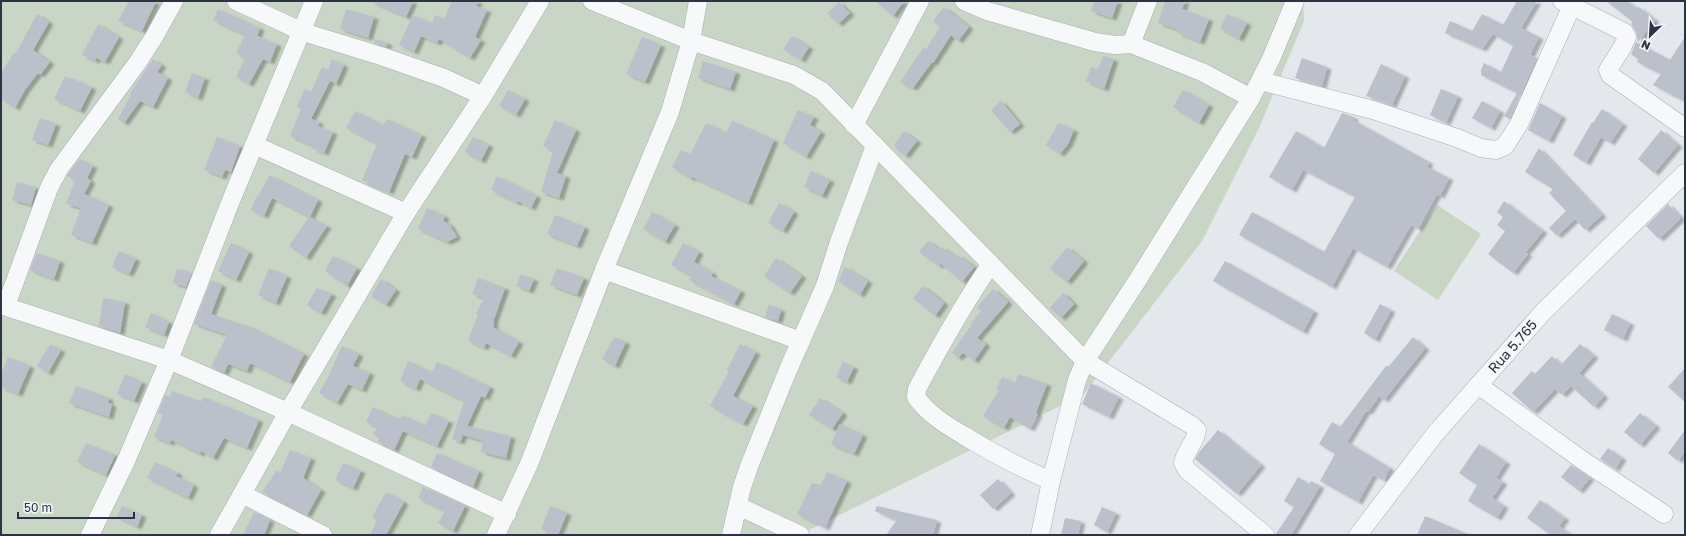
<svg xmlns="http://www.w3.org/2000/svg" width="1686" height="536" font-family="'Golos Text',sans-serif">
<defs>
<filter id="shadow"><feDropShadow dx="4.5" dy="2.5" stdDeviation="1" flood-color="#0004"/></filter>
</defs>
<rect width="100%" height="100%" fill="#e4e7ec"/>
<path fill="#c9d6c5" d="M 1,1 L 1303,1 L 1304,21 L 1259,128 L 1202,241 L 1084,394 L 799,535 L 1,535 Z
M 1437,205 L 1481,234 L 1438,300 L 1394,271 Z"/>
<path fill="#bbc0ca" filter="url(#shadow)" d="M 129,1 L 156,1 L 142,31 L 118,21 Z
M 370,1 L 413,1 L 406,17 Z
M 452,1 L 478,1 L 476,6 L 487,10 L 475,37 L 481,40 L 470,58 L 439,39 L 437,43 L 421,36 L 414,52 L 399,45 L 413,15 L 432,23 L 435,15 L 444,19 Z
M 875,1 L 904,1 L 893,16 Z
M 1094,1 L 1118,1 L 1112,18 L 1091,11 Z
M 1165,1 L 1185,1 L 1182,9 L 1209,19 L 1200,42 L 1178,33 L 1179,30 L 1158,23 Z
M 1517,1 L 1537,1 L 1521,28 L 1539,37 L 1530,55 L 1537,58 L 1510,119 L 1504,116 L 1517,93 L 1481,75 L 1481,70 L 1484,63 L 1501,72 L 1513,46 L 1493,34 L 1482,49 L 1445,33 L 1450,21 L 1472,31 L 1482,14 L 1503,25 Z
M 1606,1 L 1627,1 L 1637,9 L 1639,7 L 1655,20 L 1638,42 L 1636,32 L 1631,24 L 1633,22 Z
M 839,2 L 850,13 L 838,24 L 827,13 Z
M 944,7 L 969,27 L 958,41 L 951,35 L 933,63 L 932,62 L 913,88 L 900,82 L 923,48 L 926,49 L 940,27 L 933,21 Z
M 218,9 L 260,28 L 257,36 L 277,44 L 270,62 L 263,59 L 249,84 L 236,77 L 245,58 L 236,53 L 245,35 L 213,20 Z
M 346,9 L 374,17 L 368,38 L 340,29 Z
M 37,14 L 49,22 L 33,50 L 50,62 L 40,75 L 38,73 L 25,90 L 15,108 L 1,99 L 1,74 L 14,52 L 16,53 Z
M 1227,14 L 1247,23 L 1239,39 L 1220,29 Z
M 98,24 L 119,37 L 105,62 L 96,58 L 95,61 L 82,55 Z
M 792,36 L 809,47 L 801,60 L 783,49 Z
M 642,37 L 661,45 L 645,82 L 626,74 Z
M 1685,37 L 1685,102 L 1653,85 L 1661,74 L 1637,62 L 1638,59 L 1631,54 L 1636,42 L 1670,60 Z
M 375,39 L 388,43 L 386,47 L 374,43 Z
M 1103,56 L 1114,59 L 1104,89 L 1086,81 L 1091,67 L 1098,70 Z
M 1302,58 L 1327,67 L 1322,86 L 1295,78 Z
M 153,59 L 162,65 L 157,72 L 168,78 L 153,107 L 140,101 L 124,123 L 118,119 L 131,94 L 130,93 Z
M 332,59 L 344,65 L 336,84 L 330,81 L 311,119 L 319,122 L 318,126 L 333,132 L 324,153 L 312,148 L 313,146 L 290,136 L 301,109 L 297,106 L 305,89 L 311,92 L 322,67 L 328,70 Z
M 703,61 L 736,72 L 730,89 L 698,78 Z
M 1381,64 L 1405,76 L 1392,105 L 1366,96 Z
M 192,73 L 205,78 L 198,98 L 185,92 Z
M 65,76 L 92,87 L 80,111 L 54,99 Z
M 1441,89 L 1458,96 L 1446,123 L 1430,115 Z
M 508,90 L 525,99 L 516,115 L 499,106 Z
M 1183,90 L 1209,105 L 1199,123 L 1173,107 Z
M 1001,101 L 1020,124 L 1010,132 L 991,110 Z
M 1482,101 L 1500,111 L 1491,128 L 1472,118 Z
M 1540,103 L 1562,116 L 1549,141 L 1528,130 Z
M 1602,109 L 1623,124 L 1610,143 L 1601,137 L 1586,163 L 1573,155 L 1592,122 L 1593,123 Z
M 798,110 L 814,117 L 810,125 L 821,132 L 806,157 L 783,143 Z
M 355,111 L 383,126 L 387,119 L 422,135 L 412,157 L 405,154 L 389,192 L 362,180 L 377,144 L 346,128 Z
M 1342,113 L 1354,117 L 1353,120 L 1429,162 L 1427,167 L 1449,178 L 1440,196 L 1437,194 L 1418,229 L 1411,225 L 1387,267 L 1353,248 L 1332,287 L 1239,235 L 1252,212 L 1324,252 L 1355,197 L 1303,170 L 1292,190 L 1269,177 L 1296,131 L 1324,148 Z
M 40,118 L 56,124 L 48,145 L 32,140 Z
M 555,120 L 576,130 L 557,173 L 566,176 L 559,198 L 541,192 L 553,151 L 543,146 Z
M 732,121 L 774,140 L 748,203 L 692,177 L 691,179 L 672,167 L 681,150 L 690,155 L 706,123 L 726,133 Z
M 1058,123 L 1074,130 L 1068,144 L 1060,154 L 1046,145 Z
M 1661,130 L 1678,145 L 1654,173 L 1638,159 Z
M 904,131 L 917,141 L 905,156 L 895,148 L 895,143 Z
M 217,137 L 240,146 L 231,172 L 225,170 L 222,177 L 204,170 Z
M 473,137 L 489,145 L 481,161 L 465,152 Z
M 1539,148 L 1602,215 L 1585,230 L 1575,219 L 1557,236 L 1549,228 L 1566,211 L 1549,193 L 1553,189 L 1525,172 Z
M 80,159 L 93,166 L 87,178 L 91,181 L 84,194 L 109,205 L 92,243 L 71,235 L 81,208 L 66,204 L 75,180 L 67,176 Z
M 811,171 L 830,180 L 822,196 L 804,187 Z
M 270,175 L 318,200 L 310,217 L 272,198 L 264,216 L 251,210 L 257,195 L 258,196 Z
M 497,176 L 537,196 L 531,208 L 518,201 L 517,203 L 491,190 Z
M 17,182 L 36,187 L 31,205 L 12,200 Z
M 1504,201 L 1543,231 L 1525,253 L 1528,254 L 1513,273 L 1488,254 L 1505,231 L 1497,225 L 1503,217 L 1497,212 Z
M 779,203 L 794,212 L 783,231 L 768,223 Z
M 1668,204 L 1681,218 L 1659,239 L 1646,226 Z
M 427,208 L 445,216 L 443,221 L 449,224 L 457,237 L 447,242 L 418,229 Z
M 652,212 L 675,225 L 665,242 L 643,229 Z
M 555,215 L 585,227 L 577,246 L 547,234 Z
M 309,217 L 327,226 L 306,258 L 289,246 Z
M 928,241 L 940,250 L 942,247 L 956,257 L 958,255 L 974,267 L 962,282 L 941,264 L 939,266 L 919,252 Z
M 231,243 L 249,252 L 236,280 L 218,271 Z
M 683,243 L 699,252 L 694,262 L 713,273 L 711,276 L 741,291 L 734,304 L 689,280 L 692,276 L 671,265 Z
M 1067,247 L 1084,261 L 1067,282 L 1050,269 Z
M 119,251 L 136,259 L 129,274 L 112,267 Z
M 37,253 L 60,261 L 54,279 L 30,270 Z
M 333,256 L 357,268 L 347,286 L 325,271 Z
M 776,258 L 802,276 L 790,293 L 764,276 Z
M 1225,261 L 1314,311 L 1303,332 L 1213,281 Z
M 845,267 L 868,281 L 860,295 L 838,281 Z
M 177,268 L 192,273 L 186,287 L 173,283 Z
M 269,268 L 287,276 L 276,303 L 258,295 Z
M 557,268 L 584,278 L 577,295 L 550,285 Z
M 521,274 L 534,279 L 529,291 L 516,286 Z
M 478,278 L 505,288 L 493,322 L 494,323 L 493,327 L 519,342 L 511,356 L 486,343 L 484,348 L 468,341 L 478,314 L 476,314 L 484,298 L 472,294 Z
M 381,279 L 396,290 L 386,305 L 371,296 Z
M 211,280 L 222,285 L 211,314 L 246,326 L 246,325 L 304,354 L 290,382 L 250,363 L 247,371 L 228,364 L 224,373 L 211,367 L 227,335 L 194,324 Z
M 923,286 L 944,303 L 935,316 L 913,298 Z
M 317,288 L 332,294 L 321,313 L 307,305 Z
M 993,289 L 1008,302 L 977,338 L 986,344 L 974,361 L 963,353 L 958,358 L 952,353 L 972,324 L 971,323 L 981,311 L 977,307 Z
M 1063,293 L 1074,304 L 1061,318 L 1050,308 Z
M 103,298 L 125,302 L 120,333 L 99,326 Z
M 769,304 L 781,310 L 778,321 L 765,317 Z
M 1380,304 L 1391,310 L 1375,340 L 1364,333 Z
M 151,313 L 169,322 L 164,335 L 145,327 Z
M 1612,314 L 1630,323 L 1623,339 L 1604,330 Z
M 614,337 L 626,342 L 615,366 L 602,359 Z
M 1413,337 L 1425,348 L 1384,400 L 1379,396 L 1368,412 L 1366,411 L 1347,442 L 1390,468 L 1384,480 L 1373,475 L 1358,502 L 1320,481 L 1335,454 L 1319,444 L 1332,422 L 1340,427 L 1386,366 L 1389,366 Z
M 50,344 L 61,350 L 48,373 L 37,366 Z
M 740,344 L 756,352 L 733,396 L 753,406 L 743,424 L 710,406 L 729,371 L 727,370 Z
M 1580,344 L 1594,356 L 1579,373 L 1604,396 L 1594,407 L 1571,386 L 1562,395 L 1555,389 L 1533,412 L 1512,393 L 1532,371 L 1535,374 L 1552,356 L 1561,365 Z
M 342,346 L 359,354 L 353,366 L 370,373 L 362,390 L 348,384 L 337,403 L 319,393 L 329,375 Z
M 8,357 L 30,366 L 18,394 L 1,387 L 1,374 Z
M 408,361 L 432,372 L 437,362 L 490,387 L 485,398 L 481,396 L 467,426 L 511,436 L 506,458 L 481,452 L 483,441 L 463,435 L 460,442 L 452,439 L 464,401 L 420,379 L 416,389 L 400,381 Z
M 843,362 L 854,367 L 847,382 L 836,377 Z
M 1685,368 L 1685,402 L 1668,387 Z
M 125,374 L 142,382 L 134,401 L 117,394 Z
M 1018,374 L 1047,384 L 1036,413 L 1038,414 L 1030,429 L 1010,417 L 1004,428 L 983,416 L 999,390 L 996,389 L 1002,377 L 1015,383 Z
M 1091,383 L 1119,397 L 1109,417 L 1082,404 Z
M 76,386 L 109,398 L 108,403 L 112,404 L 109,417 L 69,403 Z
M 172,391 L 201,402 L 203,397 L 259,420 L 247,448 L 224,438 L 213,458 L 201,451 L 200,454 L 171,440 L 170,443 L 154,437 L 163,415 L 158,413 L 165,395 L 170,397 Z
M 820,398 L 843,413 L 832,429 L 809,415 Z
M 373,407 L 400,420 L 402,415 L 425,426 L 431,413 L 449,421 L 437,446 L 403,431 L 394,450 L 378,442 L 380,438 L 373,434 L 377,427 L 366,422 Z
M 1640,413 L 1656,426 L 1640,445 L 1624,432 Z
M 840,424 L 863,435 L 854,454 L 831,444 Z
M 1218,430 L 1261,465 L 1237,494 L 1195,459 L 1200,451 Z
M 1685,430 L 1685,451 L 1678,461 L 1668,453 Z
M 86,443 L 115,455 L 106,475 L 77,462 Z
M 1479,444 L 1506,462 L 1496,478 L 1503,482 L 1492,498 L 1504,506 L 1497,518 L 1468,501 L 1477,485 L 1459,473 Z
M 1608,448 L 1622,458 L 1615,469 L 1600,459 Z
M 290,450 L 311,458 L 303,478 L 321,490 L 307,515 L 262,492 L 277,470 L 280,473 Z
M 437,453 L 479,471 L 473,487 L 431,467 Z
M 155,462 L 178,473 L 176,476 L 194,485 L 188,498 L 147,478 Z
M 343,463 L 361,471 L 353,488 L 335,480 Z
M 1571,465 L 1590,478 L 1579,491 L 1561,477 Z
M 827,472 L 847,481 L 825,528 L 797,514 L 812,483 L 821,485 Z
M 1298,477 L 1309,484 L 1311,481 L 1320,486 L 1291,535 L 1275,535 L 1294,507 L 1284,501 Z
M 998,479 L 1011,493 L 993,509 L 980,495 Z
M 423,487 L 465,506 L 453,531 L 438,523 L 445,511 L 418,498 Z
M 386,492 L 404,502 L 386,535 L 370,535 L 377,520 L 372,517 Z
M 1540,500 L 1565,518 L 1559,526 L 1571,535 L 1551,535 L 1527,518 Z
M 122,506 L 142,515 L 137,527 L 117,517 Z
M 550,506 L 567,513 L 558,535 L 554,535 L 541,529 Z
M 877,506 L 937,520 L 933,535 L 886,535 L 896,521 L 875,511 Z
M 1102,507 L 1116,513 L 1107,532 L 1094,525 Z
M 254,512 L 270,520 L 264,535 L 243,535 Z
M 1425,516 L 1470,535 L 1417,535 Z
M 1065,518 L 1081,521 L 1078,535 L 1061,535 Z"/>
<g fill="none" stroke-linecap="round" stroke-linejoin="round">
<g stroke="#a9aeb7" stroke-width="19">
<g id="minor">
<path d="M 236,1 L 303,32 L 381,56 L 444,78 L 483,96"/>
<path d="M 592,1 L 691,41 L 794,75 L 822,91 L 1085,361 L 1193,426 L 1197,430 C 1196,442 1185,451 1183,463 L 1187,470 L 1265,535"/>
<path d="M 964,1 L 987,11 L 1095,42 L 1115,45 L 1131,44 L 1202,72 L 1251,98"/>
<path d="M 1562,1 L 1624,32 L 1627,37 C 1623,49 1614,59 1608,70 L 1610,75 L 1685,128"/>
<path d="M 1131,44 L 1148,1"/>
<path d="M 1261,81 L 1373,110 L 1457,138 L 1481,148 L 1496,150 L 1505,146 L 1519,124 L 1574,1"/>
<path d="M 854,125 L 920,1"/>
<path d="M 254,145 L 406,213"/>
<path d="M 991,264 C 963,304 940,346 917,389 L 916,397 C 928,414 946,425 963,435 C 992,453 1021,468 1051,481"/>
<path d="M 604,270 L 801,341"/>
<path d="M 1,305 L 169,360 L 288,412 L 507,514"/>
<path d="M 6,306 L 49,188 L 59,169 L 138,62 L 154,37 L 174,1"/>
<path d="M 1478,385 L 1585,462 L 1664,514"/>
<path d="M 242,494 L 323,535"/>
<path d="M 738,506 L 800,535"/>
<path d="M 90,535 L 126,461 L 169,360 L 230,203 L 314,1"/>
<path d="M 219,535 L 288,412 L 406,213 L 483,96 L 540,1"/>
<path d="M 496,535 L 529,464 L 604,270 L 670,112 L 691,41 L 698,1"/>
<path d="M 731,535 L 742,487 L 750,464 L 788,370 L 825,286 L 839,242 L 875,146"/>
<path d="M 1040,535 L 1051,481 L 1077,380 L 1085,361 L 1137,281 L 1251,98 L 1271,59 L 1295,1"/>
<path id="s1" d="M 1358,535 L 1435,434 L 1543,312 L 1685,173"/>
</g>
</g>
<use href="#minor" stroke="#f7f8fa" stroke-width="18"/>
</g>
<g text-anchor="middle" stroke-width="3.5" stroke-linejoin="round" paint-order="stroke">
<g font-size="14" fill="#2b3445" stroke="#f4f6f9">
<text dy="5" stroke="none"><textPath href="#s1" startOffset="244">Rua 5.765</textPath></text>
</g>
</g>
<rect width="1686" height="536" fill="none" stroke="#2b3445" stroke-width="4"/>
<g transform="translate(1650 36) rotate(205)" stroke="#f4f6f9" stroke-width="3" paint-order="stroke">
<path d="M0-3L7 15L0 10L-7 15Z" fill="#2b3445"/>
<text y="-6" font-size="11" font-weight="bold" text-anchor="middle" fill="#2b3445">N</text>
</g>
<path d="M18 512v6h116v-6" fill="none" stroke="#2b3445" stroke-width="2"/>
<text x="24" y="512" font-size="12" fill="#2b3445" stroke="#f4f6f9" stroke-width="3" paint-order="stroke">50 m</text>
</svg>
